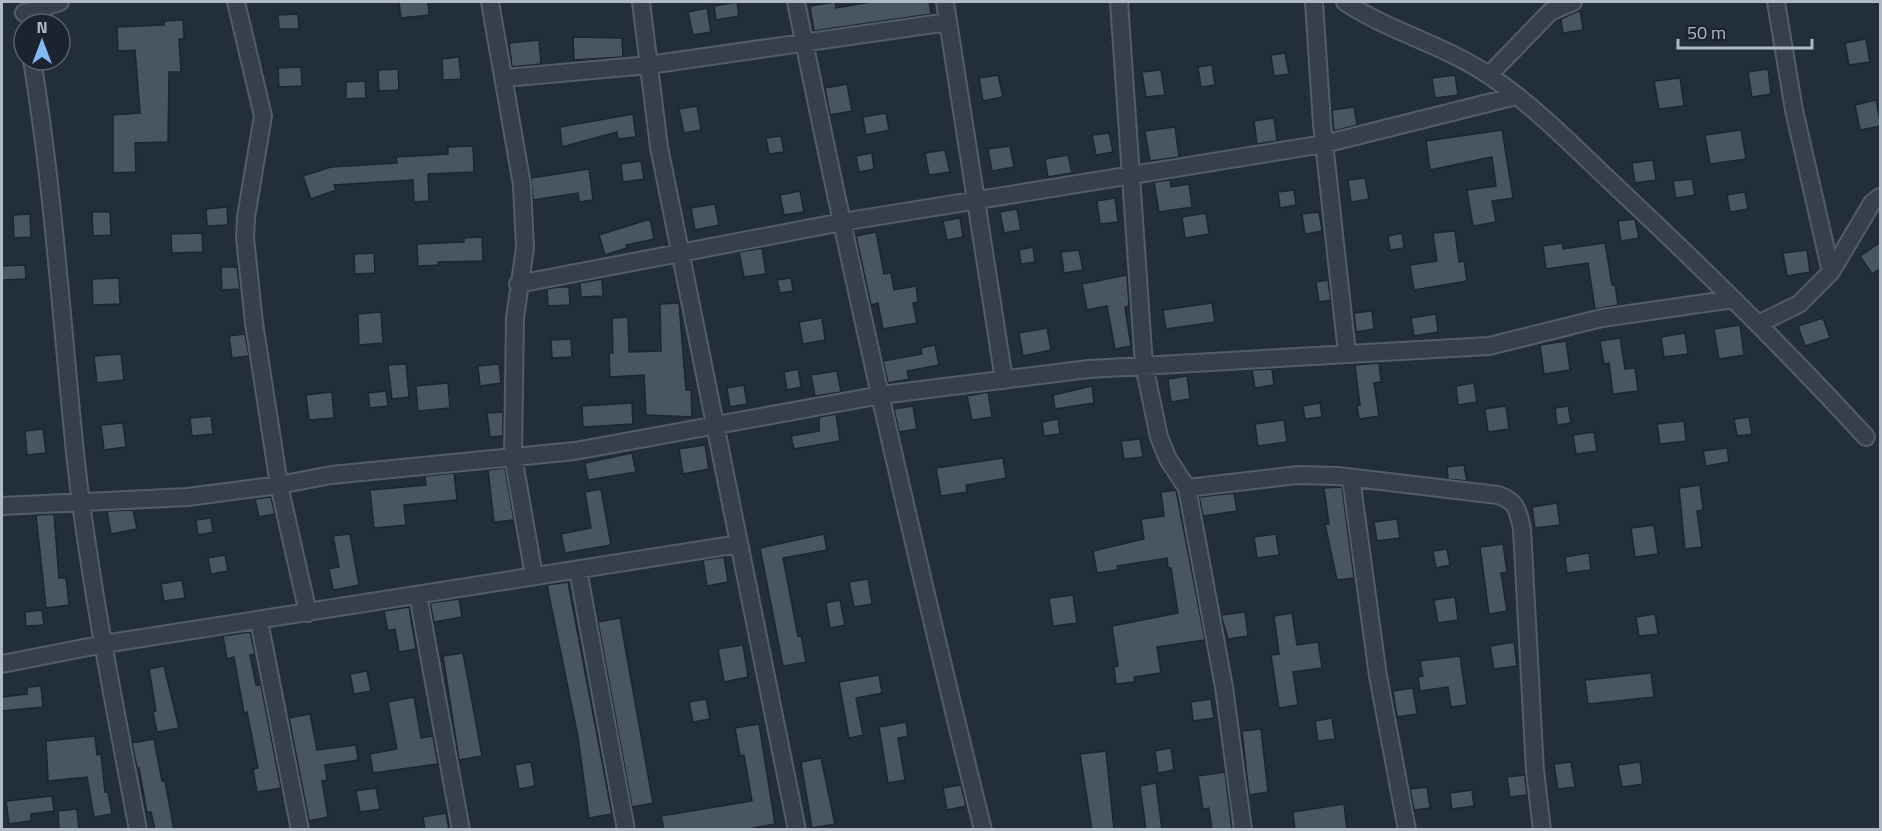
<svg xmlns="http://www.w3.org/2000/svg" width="1882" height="831" viewBox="0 0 1882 831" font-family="'Titillium Web',sans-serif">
	<rect width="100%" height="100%" fill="#222e39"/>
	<path fill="#485563" stroke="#1d2631" stroke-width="1.5" d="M399 2H428L429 15 401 18Z
		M737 2 739 16 716 20 714 6Z
		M835 2 836 8 871 2H929L931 14 814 31 810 6Z
		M707 8 711 32 693 35 688 12Z
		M1580 10 1583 30 1563 33 1561 19Z
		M298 14 299 29H279L278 15Z
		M183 20 184 39H179L181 72H169L168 142 135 143 136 172 113 173V115L140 113 135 50 118 51 117 27 164 25V21Z
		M573 37 622 38 623 57 574 60Z
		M1866 39 1870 62 1849 65 1845 43Z
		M539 40 541 64 512 67 509 43Z
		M1285 53 1289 74 1274 76 1271 55Z
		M459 57 461 79 443 80 442 59Z
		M1212 65 1215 85 1201 87 1198 67Z
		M301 67 302 86 279 87 278 68Z
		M398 69 399 90 379 91 378 70Z
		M1768 69 1771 94 1752 97 1748 72Z
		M1161 70 1165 95 1146 97 1142 72Z
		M998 75 1003 97 983 101 979 78Z
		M1455 75 1458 95 1435 98 1432 78Z
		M1680 78 1684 106 1659 109 1654 81Z
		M365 81 366 98 346 99V82Z
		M847 84 852 111 830 115 825 88Z
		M1876 100 1881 126 1860 130 1855 105Z
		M697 106 701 130 684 133 679 109Z
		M1354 107 1357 125 1334 131 1332 110Z
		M886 113 889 130 866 135 863 117Z
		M633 114 636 137 618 139 617 132 562 147 560 127Z
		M1274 118 1277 141 1257 144 1254 121Z
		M1175 127 1179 157 1150 161 1145 131Z
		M1502 130 1513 198 1492 201 1496 222 1473 226 1467 190 1496 186 1492 157 1430 170 1426 141Z
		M1741 130 1746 159 1710 164 1705 135Z
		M1109 133 1113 152 1096 155 1092 135Z
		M781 136 784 152 769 154 766 138Z
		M473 146 474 172 428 174 429 201 414 202 413 180 334 185 336 190 311 199 303 176 331 167 397 163 396 157 448 154V147Z
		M1010 146 1014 167 992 171 988 149Z
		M945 150 950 172 929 175 925 153Z
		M872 153 874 169 859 172 856 156Z
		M1068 155 1072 173 1048 177 1045 159Z
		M1653 160 1656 180 1635 183 1632 163Z
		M641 161 644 179 623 182 621 164Z
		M589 169 593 200 579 202 578 193 533 200 531 178Z
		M1365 178 1369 199 1351 202 1348 180Z
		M1692 179 1695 195 1676 198 1673 181Z
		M1170 180 1171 187 1189 184 1192 207 1159 212 1154 182Z
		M1294 190 1296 205 1280 208 1278 192Z
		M800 191 804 212 784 215 780 195Z
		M1745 192 1748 209 1730 212 1727 195Z
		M1115 198 1118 222 1100 224 1097 201Z
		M715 204 719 225 695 230 691 208Z
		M227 207 228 225 207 226 206 209Z
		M1017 209 1021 230 1004 233 1000 212Z
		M92 212H110L111 235 93 236Z
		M1319 212 1322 231 1305 234 1302 214Z
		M1206 213 1209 234 1185 238 1182 217Z
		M30 214 31 237 14 238 13 215Z
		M960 218 963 237 947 240 943 221Z
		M650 219 654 239 626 245 627 248 605 255 599 235Z
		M1635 219 1639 238 1621 241 1618 221Z
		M1455 231 1459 262 1464 261 1467 281 1414 290 1410 265 1437 261 1433 233Z
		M876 232 884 274 891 273 894 290 916 286 918 302 913 303 917 323 883 329 878 303 871 305 856 236Z
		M202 233 203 252 172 253 171 234Z
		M1402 233 1404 248 1390 250 1388 236Z
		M482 237 483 261 438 262V265L418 266 417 244 464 242V238Z
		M1881 242V268L1872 274 1860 256Z
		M1563 243V249L1605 243 1612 285H1615L1618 305 1595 309 1588 263 1546 269 1543 246Z
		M1033 247 1035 262 1021 264 1019 250Z
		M762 248 766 274 744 277 739 252Z
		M1079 250 1083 270 1064 273 1061 252Z
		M1807 250 1810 272 1787 276 1783 253Z
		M374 253 375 273 355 274 354 254Z
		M25 265 26 279 2 280V266Z
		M221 267H237L240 289 222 290Z
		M1127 275 1129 306 1125 307 1131 346 1115 349 1107 306 1087 310 1082 284Z
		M119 278 120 304 93 305 92 279Z
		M791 278 793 291 780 293 777 280Z
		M602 279 603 296 581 297 580 283Z
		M1328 280 1331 300 1319 302 1316 282Z
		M558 287H569L570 305 548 306 547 289Z
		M679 303 686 390H691L692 417 646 415 644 375 610 377 609 353H613L612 318 628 317 629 352 661 351 660 304Z
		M1212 303 1215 322 1166 329 1163 310Z
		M1372 311 1374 329 1356 332 1354 313Z
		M381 312 383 343 359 345 358 314Z
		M1436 314 1438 332 1414 336 1411 318Z
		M822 318 825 340 803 344 799 322Z
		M1823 318 1830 338 1805 346 1798 326Z
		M1740 325 1744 355 1719 359 1714 329Z
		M1047 328 1051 350 1023 356 1019 333Z
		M1685 333 1688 354 1664 357 1661 337Z
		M245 334 249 356 232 358 229 336Z
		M1620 338 1625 369 1635 368 1638 391 1613 394 1609 363 1604 364 1600 341Z
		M571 339 572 357 552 358 551 340Z
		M1566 341 1570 370 1544 374 1540 345Z
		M935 345 939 365 907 371 909 379 888 383 883 361 922 354 921 348Z
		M121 354 124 380 97 383 94 356Z
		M1379 363 1381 382 1374 383 1379 416 1359 419 1357 405H1360L1355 365Z
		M406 364 409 397 392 399 388 365Z
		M499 364 501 383 480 386 478 366Z
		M798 369 801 387 787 390 784 372Z
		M1272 369 1274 385 1255 388 1252 370Z
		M837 371 841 392 815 396 811 375Z
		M1187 376 1190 399 1171 402 1168 379Z
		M448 383 450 408 418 411 416 386Z
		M1474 383 1477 402 1458 405 1456 386Z
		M744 385 747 404 730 407 727 388Z
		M1092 386 1094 403 1055 409 1053 395Z
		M386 391 388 406 370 408 368 393Z
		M332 392 334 418 309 420 306 395Z
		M988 392 992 417 972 420 967 396Z
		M632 403 633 424 583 427 582 406Z
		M1320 403 1322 417 1305 419 1303 406Z
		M913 406 917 429 899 432 894 409Z
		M1506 406 1509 429 1488 432 1485 409Z
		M1568 406 1571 423 1557 425 1555 408Z
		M503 412V436L490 437 487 413Z
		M836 414 840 441 794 449 791 436 819 431V417Z
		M211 416 213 434 192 436 190 418Z
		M1749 417 1752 434 1737 436 1734 419Z
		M1058 419 1060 434 1044 436 1042 422Z
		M1284 420 1287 442 1258 446 1255 424Z
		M1684 421 1686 441 1660 444 1657 424Z
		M123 423 126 447 104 450 101 425Z
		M43 429 46 453 27 455 25 431Z
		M1594 432 1597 451 1576 454 1573 435Z
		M1140 439 1143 457 1124 459 1121 441Z
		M705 445 709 469 683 474 679 449Z
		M1727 448 1729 462 1706 466 1703 451Z
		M632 453 636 472 588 480 585 463Z
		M1003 458 1006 478 966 485 967 492 941 496 936 468Z
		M1464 465 1467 481 1448 479 1447 467Z
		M505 468 514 520 494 522 488 470Z
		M454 473 457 500 404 505 406 525 374 528 370 490 426 485 425 476Z
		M1700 485 1703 510 1697 511 1702 547 1685 549 1679 488Z
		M1342 487 1354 578 1337 580 1325 524H1329L1324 488Z
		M601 489 611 545 565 553 561 534 591 528 585 492Z
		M1176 490 1205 640 1157 647 1161 673 1134 677 1135 682 1116 684 1114 667 1118 666 1112 626 1178 613 1171 568H1168L1167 558 1117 566 1118 570 1097 573 1093 551 1144 539 1141 519 1164 516 1161 492Z
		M1234 493 1237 511 1203 516 1199 497Z
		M271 497 275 514 259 517 255 499Z
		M1557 503 1560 525 1535 528 1532 507Z
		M133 510 137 529 111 534 107 511Z
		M54 514 59 578H66L69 605 46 608 36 515Z
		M211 518 213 532 198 535 196 520Z
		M1397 519 1400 538 1377 541 1374 522Z
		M1654 525 1658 554 1635 557 1631 528Z
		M350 534 359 585 333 590 329 569 339 567 333 536Z
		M824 534 827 550 783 558 798 636 801 635 806 662 783 666 760 548Z
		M1276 534 1279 555 1257 558 1254 537Z
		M1503 544 1507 572 1501 573 1507 611 1489 614 1480 547Z
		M1447 549 1450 565 1436 568 1433 551Z
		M1589 553 1591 570 1567 573 1565 557Z
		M225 555 228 571 211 574 208 558Z
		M724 557 728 582 707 586 703 560Z
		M868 579 872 604 854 607 849 582Z
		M182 580 185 598 164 601 161 584Z
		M568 582 612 814 589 818 578 737 547 585Z
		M1073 595 1077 623 1053 626 1049 598Z
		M1455 597 1458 620 1438 623 1434 600Z
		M459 599 462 617 434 622 430 603Z
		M840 600 845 625 830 628 826 603Z
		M409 607 416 649 399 652 395 629 388 631 384 611Z
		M42 610 44 625 26 626 25 612Z
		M1245 612 1248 636 1228 639 1221 615Z
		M1292 613 1297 645 1318 642 1322 668 1293 672 1298 705 1279 708 1271 655 1279 654 1274 616Z
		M1655 614 1658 634 1639 636 1636 617Z
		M620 618 653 803 632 807 598 622Z
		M250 632 255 654 250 655 256 685H261L281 788 257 792 253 769 258 768 247 712 244 713 234 657 227 659 223 636Z
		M1514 642 1517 666 1494 669 1490 646Z
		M743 645 748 677 724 682 718 649Z
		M463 653 482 756 459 760 443 656Z
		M1460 656 1467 705 1451 707 1448 687 1420 691 1418 677 1423 676 1420 661Z
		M164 666 179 728 157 732 153 712 156 711 149 669Z
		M367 671 371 691 354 694 350 674Z
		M1651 673 1654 697 1588 704 1585 680Z
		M879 675 882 693 856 698 863 735 849 738 839 682Z
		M41 686 43 707 2 711V697L27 694V687Z
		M1413 688 1417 714 1397 717 1393 691Z
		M414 697 421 738 433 736 438 764 373 773 370 754 397 749 388 702Z
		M706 699 710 719 693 722 689 702Z
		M1211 699 1214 718 1193 721 1191 702Z
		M310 714 317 750 356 745 358 760 325 765 327 780 322 781 328 817 309 821 289 718Z
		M1332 718 1335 739 1318 741 1315 721Z
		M906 722 908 736 898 738 905 780 888 783 879 727Z
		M759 724 775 824 744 830H664L661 816 752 801 744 755 740 756 735 728Z
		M1261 729 1268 792 1249 795 1242 731Z
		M95 736 97 755 101 754 105 792H108L112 814 94 817 87 777 48 781 46 741Z
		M154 739 162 781H165L174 830H155L151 812 147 813 139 768H137L132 743Z
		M1171 748 1174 770 1158 773 1155 751Z
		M1106 751 1114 830H1092L1080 754Z
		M821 758 835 824 812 828 801 762Z
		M531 762 535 786 519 789 515 765Z
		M1571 762 1575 787 1558 789 1554 764Z
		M1640 762 1643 784 1622 787 1618 765Z
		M1225 772 1232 830H1212L1209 808 1203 809 1198 776Z
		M1525 775 1527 795 1510 797 1507 777Z
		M1156 783 1162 830H1146L1140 786Z
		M961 785 966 806 947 810 943 788Z
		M1427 787 1430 808 1414 810 1410 789Z
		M376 788 380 809 360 812 356 791Z
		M1472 790 1474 806 1452 809 1450 793Z
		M52 796 54 811 31 814V821L9 824 6 801Z
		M1344 804 1347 830H1295L1293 812Z
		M77 809 79 830H59L58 811Z
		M446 813 449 830H425L423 817Z"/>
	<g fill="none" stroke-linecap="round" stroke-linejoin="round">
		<g stroke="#535d68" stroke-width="20">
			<path id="minor" d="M236 2 263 116 246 217 245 238 254 323 279 485 308 613
				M490 2 522 185 525 248 515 318 513 456 534 576
				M641 2 659 147 797 830
				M796 2C852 279 915 555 983 830
				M945 2 1004 380
				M1119 2 1144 365 1159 437 1168 459 1187 488 1224 687 1243 830
				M1314 2 1322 124 1347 353
				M1345 2C1390 32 1445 45 1490 76 1540 110 1582 155 1626 196 1709 274 1790 354 1866 437
				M1776 2 1794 110 1831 272
				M24 13 60 2
				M32 60C54 193 62 328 76 462 90 585 115 708 138 830
				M1489 75 1550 12 1573 2
				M506 78 649 65 948 22
				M518 284 842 222 1324 144 1516 96
				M1758 324 1799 304 1831 272 1872 203 1880 197
				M1351 478 1378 676 1407 830
				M1187 488 1298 475 1338 476 1498 495C1517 501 1518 511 1522 529L1535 771 1542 830
				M2 506 188 497 279 485 331 475 575 451 881 395 1089 369 1489 346 1602 318 1733 299
				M578 570 626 830
				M418 595 461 830
				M259 621 300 830
				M2 664 104 644 739 544"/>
		</g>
		<use href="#minor" stroke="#363f4a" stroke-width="16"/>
	</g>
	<rect width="1882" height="831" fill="none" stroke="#b0bac6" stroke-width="6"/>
	<g transform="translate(42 42)"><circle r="28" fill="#1b242e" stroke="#57606b" stroke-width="1.5"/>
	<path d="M0-4.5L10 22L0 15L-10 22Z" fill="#85b9f6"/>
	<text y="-9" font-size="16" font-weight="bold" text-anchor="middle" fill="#b0bac6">N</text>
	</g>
	<path d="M1678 39v9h134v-9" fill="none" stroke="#b0bac6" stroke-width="3"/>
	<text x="1687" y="39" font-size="18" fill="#b0bac6" stroke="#1b242e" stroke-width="4.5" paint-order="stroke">50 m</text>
</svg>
